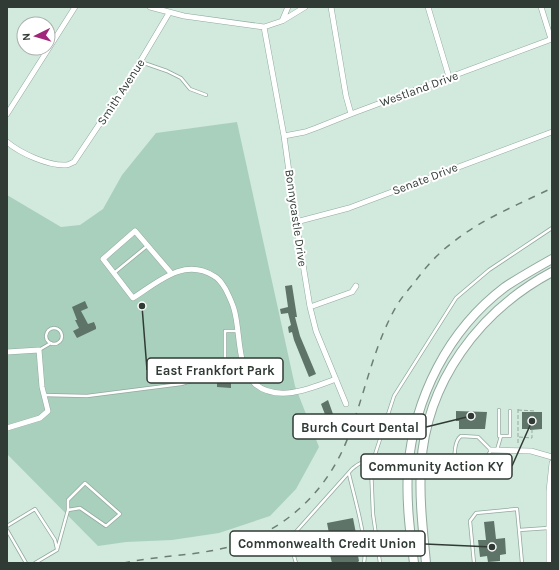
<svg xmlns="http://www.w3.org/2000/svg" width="559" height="570" viewBox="0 0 559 570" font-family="Karla,sans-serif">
	<rect width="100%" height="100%" fill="#d1eadd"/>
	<path fill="#a9d0bd" d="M237 122 295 386 319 447 296 489 270 516 219 533 172 540 126 542 98 546 7 454V195L61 227 80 225 103 209 122 175 156 133Z"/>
	<path fill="#5e7469" d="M292 285 297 317H295L300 336 316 374 309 377 294 340 292 332 289 333 288 327 291 325 288 313 281 314 280 309 288 307 285 286Z
		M85 301 88 308 81 311 88 324 94 322 96 327V329L77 338 73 331 79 328 75 320H77L72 307Z
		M217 379H231V388L217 387Z
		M328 400 333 414 326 417 321 404Z
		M456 411 487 412 485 429H459V421H456Z
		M522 412H542V429L530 430V429H522Z
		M353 518 359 549 357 550 359 561 358 562V563H332L330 555 333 554 327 523Z
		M494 521 496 539 505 538 506 554 500 555V561L488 562 487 556 480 557 478 540H486L484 522Z"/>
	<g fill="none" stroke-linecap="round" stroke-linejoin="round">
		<g stroke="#92a99e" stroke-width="4">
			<path id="service" d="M141 62 167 71 181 78 190 89 206 95
				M114 273 147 246
				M46 336a8 8 0 1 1 16 0a8 8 0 1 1-16 0Z
				M39 350 51 343
				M225 372V331H237
				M44 395 87 396 181 384 243 366
				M499 410V436H501
				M461 436 478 437 491 450 485 461 481 465 458 467 454 462C455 454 454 441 461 436Z
				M497 450 501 436H510V411
				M349 474C354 496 368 542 364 563
				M7 526 35 509 55 540 57 549
				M7 530 26 563
				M519 530 522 563
				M35 563 57 550 68 510V500L85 483 120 514 106 526 80 508 68 510
				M296 563 291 546 293 535 352 469C359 463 363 461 372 462
				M380 563 373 514 371 467 394 396 456 298 489 270 552 228
				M474 563 470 521 476 513 517 509 519 530 548 528"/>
		</g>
		<g stroke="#92a99e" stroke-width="6">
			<path id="minor" d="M150 7 184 16 264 27 282 21 305 7
				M331 7 346 96 351 114
				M428 7 449 77
				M541 7 551 39
				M282 21 288 7
				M264 27 284 136 296 222 310 307 316 331 346 404
				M7 114 75 7
				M284 136 305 132 316 128 351 114 552 39
				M7 142C20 153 48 166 66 165 69 165 71 163 74 162L131 77 169 13
				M296 222 349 208 552 132
				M171 273 135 231 103 259 133 298C158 282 184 257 214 276 220 279 223 285 226 290 229 296 232 302 234 309 241 332 236 367 255 384 278 403 312 388 336 379
				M310 307 352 292 356 286
				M7 352 39 350 42 387 48 411 40 418 7 428
				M491 450 531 451 552 457
				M549 563V491L552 463"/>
		</g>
		<g stroke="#92a99e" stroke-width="10">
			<path id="primary" d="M414 563C410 532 406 501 408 469 414 398 448 330 505 287 520 277 536 268 552 259
				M426 563C423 531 419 499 421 466 426 382 479 311 552 272"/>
		</g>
		<path stroke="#96a99f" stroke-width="1" stroke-dasharray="4 2" stroke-linecap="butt" d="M518 409V445
			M518 410 535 411V412
			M519 437 532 438V430"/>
		<use href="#service" stroke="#fff" stroke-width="2.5"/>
		<use href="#minor" stroke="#fff" stroke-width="5"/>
		<use href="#primary" stroke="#fff" stroke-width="8"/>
		<path stroke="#6e7e75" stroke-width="1.5" stroke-dasharray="7 7" stroke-linecap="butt" d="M123 563C171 553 221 557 264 533 305 512 335 475 350 432 366 389 374 345 397 305 402 297 408 290 414 283 425 268 437 254 452 243 481 219 518 205 552 188"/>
	</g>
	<g text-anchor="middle" stroke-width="4" stroke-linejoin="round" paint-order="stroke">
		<g font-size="12" fill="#313b36" stroke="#fff">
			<text transform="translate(419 89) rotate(-20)" y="4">Westland Drive</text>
			<text transform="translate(121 92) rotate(-57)" y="4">Smith Avenue</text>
			<text transform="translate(425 179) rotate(-21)" y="4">Senate Drive</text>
			<text transform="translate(296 218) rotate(82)" y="4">Bonnycastle Drive</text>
		</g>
	</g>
	<path fill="none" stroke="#313b36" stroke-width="1.5" d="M142 306L147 370M471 416L426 427M532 421L512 466M492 547L425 544"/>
	<g fill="#313b36" stroke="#fff" stroke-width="1.5">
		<circle cx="142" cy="306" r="4"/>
		<circle cx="471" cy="416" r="4"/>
		<circle cx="532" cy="421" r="4"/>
		<circle cx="492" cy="547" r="4"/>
	</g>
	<g fill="#fff" stroke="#313b36" stroke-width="1.5">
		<rect x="147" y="358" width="136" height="25" rx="4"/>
		<rect x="293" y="414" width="133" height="25" rx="4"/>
		<rect x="361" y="454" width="151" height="25" rx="4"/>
		<rect x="230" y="531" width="195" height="25" rx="4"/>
	</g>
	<g font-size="13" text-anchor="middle" font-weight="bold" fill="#313b36">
		<text x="215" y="375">East Frankfort Park</text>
		<text x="360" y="432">Burch Court Dental</text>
		<text x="436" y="471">Community Action KY</text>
		<text x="327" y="548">Commonwealth Credit Union</text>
	</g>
	<rect width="559" height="570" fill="none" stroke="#313b36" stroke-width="16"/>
	<g transform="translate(36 36) rotate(265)"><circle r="19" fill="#ffffff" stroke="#adb1af"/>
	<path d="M0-3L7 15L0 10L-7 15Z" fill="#a12579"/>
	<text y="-6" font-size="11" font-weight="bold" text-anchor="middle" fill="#313b36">N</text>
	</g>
</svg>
